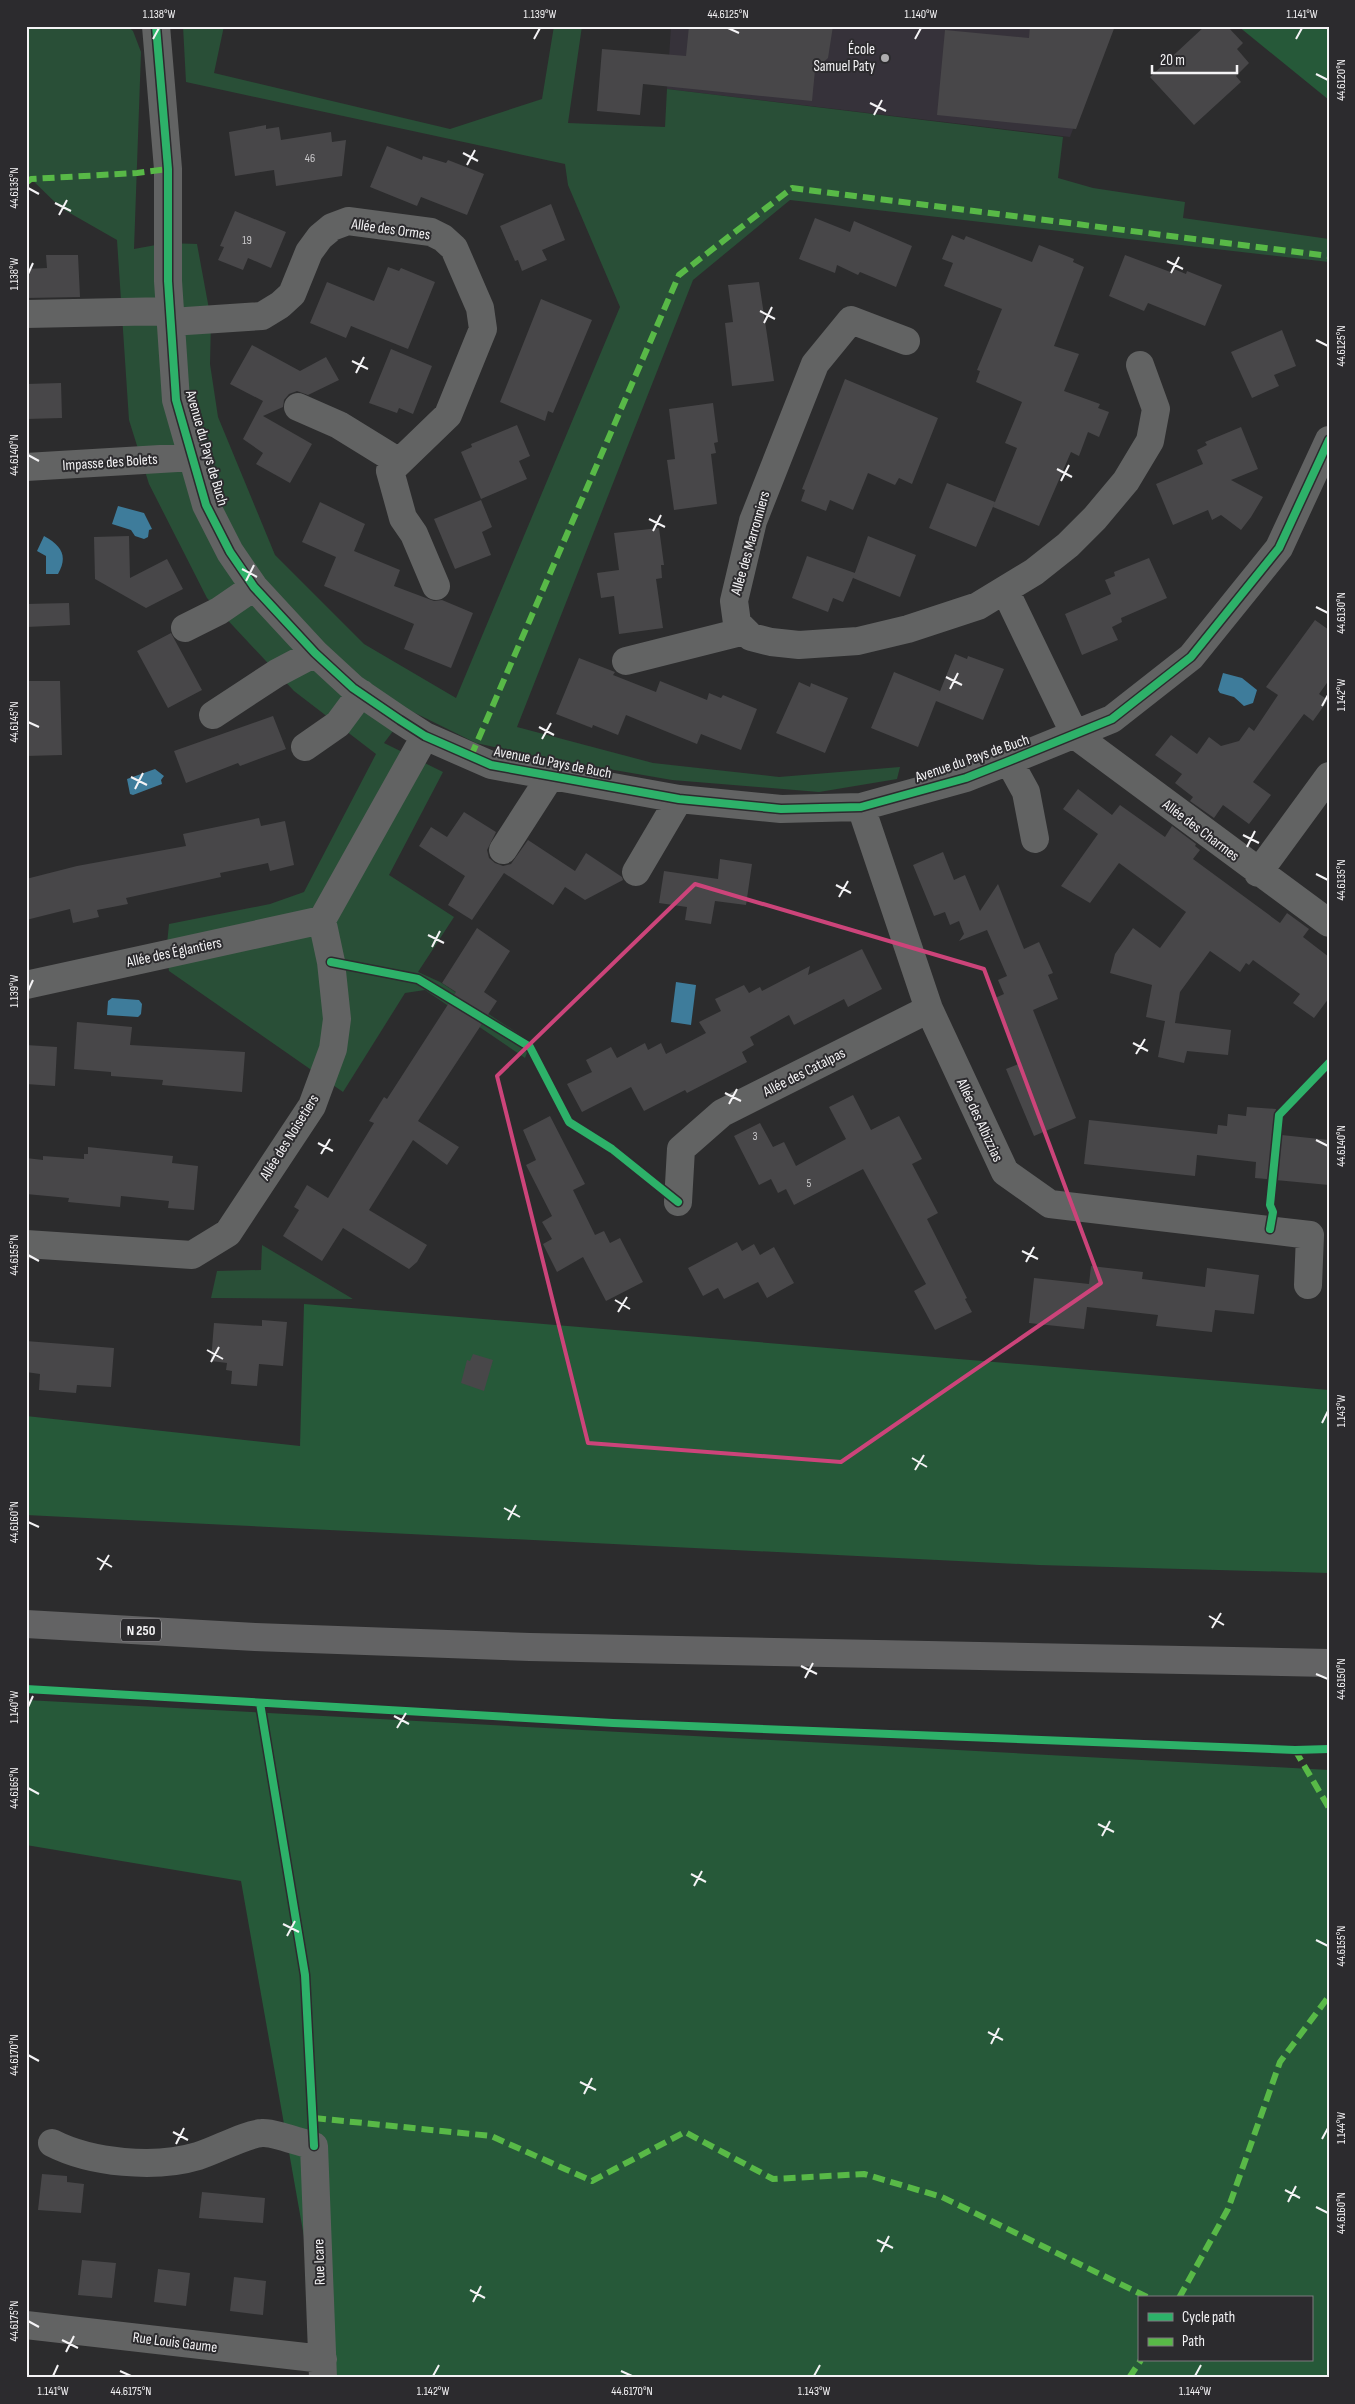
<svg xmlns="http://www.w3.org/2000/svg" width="1355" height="2404" viewBox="0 0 1355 2404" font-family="'Sofia Sans Condensed',sans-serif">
	<rect width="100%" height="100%" fill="#2c2c2d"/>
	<path fill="#36323a" d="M671 26H1112L1070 137 667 89Z"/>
	<path fill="#294f37" d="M26 26H127L133 31 141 52 134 249 167 243 197 244 211 320 210 364 218 417 275 555 364 644 456 698 620 307 568 185 565 164 186 82 183 26H224L214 73 450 129 542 99 554 26H582L568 123 665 127 667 89 1063 137 1058 178 1093 188 1185 202 1183 218 1329 239V262L790 200 693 280 517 727 653 763 779 777 900 767 897 779 819 792 672 780 539 757 476 743 409 710 384 743 443 772 389 875 454 917 418 972 440 982 531 1042 525 1058 425 990 405 993 343 1092 169 971 166 954 169 924 270 904 304 892 376 754 294 691 207 598 149 484 129 420 117 240 61 208 26 174Z
		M262 1245 353 1299 211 1298 217 1271 261 1270Z"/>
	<path fill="#265939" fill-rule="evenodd" d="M1238 26H1329V100Z
		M304 1304 1329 1390V1573L1039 1565 26 1515V1416L300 1446Z
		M26 1700 1329 1770V2378H329L241 1881 26 1845ZM1139 2298H1311V2360H1139Z"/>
	<path fill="#3e7c9b" d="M118 506 144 513 152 529 149 530 148 537 144 539 135 536 131 530 112 524Z
		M44 536C62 546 68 556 58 574H46V556L37 551Z
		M1223 673 1242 678 1257 690 1253 703 1244 706 1234 697 1220 693 1218 690Z
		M155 769 164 776 161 780 162 784 133 795 130 794 127 779Z
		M676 982 696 985 691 1025 671 1022Z
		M112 998 139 1000 142 1004 141 1014 138 1017 107 1015 108 1001Z"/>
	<path fill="#484749" d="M689 26H833L828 58 815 70 812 101 643 84 640 115 597 111 602 49 686 56Z
		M1030 26H1115L1076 129 937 115 945 30 1029 38Z
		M1205 26H1227L1243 43 1237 49 1249 63 1236 76 1241 82 1194 125 1150 77Z
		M266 125V129L279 127 281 140 331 132 332 142 346 140 342 176 276 186 274 170 235 176 229 132Z
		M387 146 422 160 423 156 446 163 448 160 484 174 467 215 421 197 417 206 370 187Z
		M551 204 565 240 542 250 547 260 522 271 518 260 515 261 500 226Z
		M235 211 286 232 271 268 248 258 243 270 218 260 224 247 220 246Z
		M815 218 850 232 854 221 912 246 896 287 860 272 858 275 837 265 835 273 799 259Z
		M952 235 964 240 966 236 1032 262 1039 245 1074 259 1073 262 1084 267 1054 346 1079 354 1064 391 1100 404 1098 408 1109 412 1099 437 1088 432 1079 456 1071 452 1039 526 993 507 1017 448 1005 443 1022 402 976 382 980 371 977 370 1002 309 944 286 953 263 942 259Z
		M46 255H78L80 297 26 298V269L47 268Z
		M1125 255 1173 273 1174 269 1186 274 1187 271 1222 285 1205 326 1148 303 1144 311 1109 296Z
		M388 267 399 271 401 268 435 282 408 349 351 326 346 338 310 323 327 282 374 301Z
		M759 282 774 381 732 386 725 323 733 322 728 285Z
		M541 299 592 320 553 413 548 411 545 421 500 402Z
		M1282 330 1296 366 1274 375 1279 386 1252 398 1231 352Z
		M252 345 300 371 326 357 339 380 308 395 297 391 289 394 284 400 283 407 263 416 312 444 290 483 256 464 263 453 243 439 263 401 230 384Z
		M391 349 432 366 413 414 399 408 397 413 369 403Z
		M845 379 938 418 912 484 899 478 895 485 868 473 853 510 830 500 826 511 801 501 805 490 802 489Z
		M61 383 62 418 26 419V384Z
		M713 403 718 442 714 443 716 453 711 454 717 504 674 510 667 460 675 459 669 409Z
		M517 425 530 456 519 461 527 479 481 499 461 452 472 447 471 444Z
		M1241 427 1258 469 1231 480 1263 497 1251 517 1241 530 1221 515 1212 520 1208 510 1173 525 1156 484 1203 464 1197 450 1207 445 1205 442Z
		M947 483 995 502 976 547 929 528Z
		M481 500 492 527 482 532 491 555 455 569 434 519Z
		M320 502 365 524 354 551 400 570 394 586 434 601 442 600 473 613 451 668 404 649 414 624 324 586 336 557 302 542Z
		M659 528 664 565H661L662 578 656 579 663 628 619 634 614 596 601 598 597 573 619 570 614 533Z
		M129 536 130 578 167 559 183 589 146 608 95 579 94 537Z
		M868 536 916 555 900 597 853 578Z
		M807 556 855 573 843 602 833 598 828 612 792 598Z
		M1149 558 1167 598 1121 618 1122 622 1112 627 1118 640 1082 655 1065 614 1111 594 1105 580 1115 576 1114 572Z
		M69 603 70 625 26 627V604Z
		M1315 620 1329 630V680L1319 694 1328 700 1313 721 1304 714 1253 782 1271 795 1249 824 1223 805 1214 818 1190 801 1193 797 1175 783 1182 774 1155 755 1171 735 1197 754 1209 737 1221 746 1239 741 1249 727 1254 731 1278 695 1266 687Z
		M171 633 202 690 168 708 137 651Z
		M955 654 967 659 968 656 1004 669 983 720 936 701Z
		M579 658 615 672 613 675 656 692 660 681 707 700 709 693 721 698 723 695 757 709 741 750 701 734 697 744 626 715 618 735 593 725 592 728 556 714Z
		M894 672 940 691 918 747 871 728Z
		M26 681H60L62 755 26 756Z
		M799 682 810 687 811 683 848 698 825 753 776 733Z
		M273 716 286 749 240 766 238 763 186 783 174 751Z
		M1078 789 1112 815 1120 805 1165 837 1172 826 1196 844 1195 846 1200 850 1193 859 1280 923 1287 913 1309 929 1303 937 1329 957V998L1314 1018 1293 1003 1300 994 1253 960 1249 965 1246 963 1240 972 1210 951 1180 992 1175 1023 1231 1030 1228 1055 1187 1051 1184 1063 1158 1057 1165 1021 1169 1022 1146 1017 1152 985 1110 973 1115 954 1133 928 1160 948 1186 912 1119 863 1090 903 1061 886 1098 834 1063 809Z
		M464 812 496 832 487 850 489 858 495 863 503 866 511 864 528 840 575 871 586 853 622 877 623 880 585 900 565 887 553 905 504 873 472 920 448 905 465 876 419 846 431 827 447 837Z
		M259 818 261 826 285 821 294 865 270 871 268 863 220 873 221 877 126 898 128 904 97 910 99 917 73 923 70 909 26 920V879L77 866 186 846 183 834Z
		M943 852 954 880 965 875 980 911 998 884 1024 949 1039 942 1053 973 1048 975 1058 999 1033 1010 1076 1118 1034 1136 1006 1069 1021 1063 993 999 1004 994 998 980 1007 976 987 930 959 941 964 934 959 921 950 925 945 912 934 916 913 865Z
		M720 859 752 864 746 905 715 901 711 924 685 920 687 907 659 903 664 871 718 879Z
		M477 928 510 951 484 992 497 1001 418 1121 459 1147 447 1165 413 1140 369 1210 427 1245 417 1262 409 1269 343 1228 322 1261 283 1236 299 1210 294 1207 307 1185 328 1198 374 1123 369 1121 384 1097 387 1099 456 992 442 983Z
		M862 949 882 989 848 1007 844 999 794 1025 789 1015 750 1037 754 1045 742 1052 747 1062 687 1093 685 1090 644 1111 631 1087 582 1112 567 1084 592 1072 586 1060 611 1047 617 1058 645 1043 648 1050 661 1043 666 1054 706 1033 699 1022 721 1011 715 999 744 985 749 993 760 987 762 991 810 966 808 975Z
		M77 1022 132 1027 130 1045 245 1052 242 1092 162 1085 163 1080 111 1076V1072L74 1069Z
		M26 1045 57 1047 55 1086 26 1084Z
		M853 1095 871 1130 899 1116 922 1159 912 1164 938 1213 927 1219 967 1298 965 1299 972 1312 935 1330 914 1291 926 1284 863 1169 794 1205 786 1189 778 1193 771 1179 759 1185 734 1136 760 1123 773 1147 784 1142 796 1166 846 1139 829 1107Z
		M1247 1107 1276 1109 1272 1134 1329 1140V1185L1255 1178 1256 1162 1197 1155 1195 1176 1084 1164 1089 1120 1217 1134 1218 1125 1227 1126 1228 1114 1246 1116Z
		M550 1116 585 1184 573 1190 595 1235 604 1231 610 1243 620 1238 643 1282 606 1301 583 1257 557 1272 543 1244 552 1239 542 1222 552 1216 526 1165 536 1160 523 1130Z
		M88 1147 173 1156 172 1163 198 1166 194 1210 168 1208 169 1201 121 1196 120 1207 68 1202 69 1198 26 1194V1158L43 1160V1156L84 1159V1154H88Z
		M737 1242 742 1251 754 1244 760 1255 774 1247 794 1283 767 1298 758 1282 724 1299 718 1288 703 1296 688 1268Z
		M1091 1266 1143 1272 1142 1279 1205 1287 1207 1268 1259 1275 1254 1314 1215 1310 1212 1332 1156 1326 1158 1315 1087 1307 1084 1329 1029 1323 1034 1278 1089 1284Z
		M262 1320 287 1322 283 1366 259 1364 257 1386 231 1384 232 1371 226 1370 227 1363 211 1361 214 1323 262 1326Z
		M26 1341 114 1348 111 1387 77 1385 76 1393 39 1390 40 1374 26 1372Z
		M473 1354 493 1360 484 1391 461 1383 467 1360 470 1361Z
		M42 2174 67 2176V2182L84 2184 81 2213 38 2210Z
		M202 2192 265 2198 263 2223 199 2218Z
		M82 2260 116 2263 112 2298 78 2295Z
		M158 2269 190 2273 186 2306 154 2302Z
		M234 2277 266 2281 263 2315 230 2311Z"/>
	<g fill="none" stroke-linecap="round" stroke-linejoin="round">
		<path stroke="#626363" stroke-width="28" d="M156 26 168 169V281L176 400 206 505 230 552 254 587 315 653 353 688 400 720 425 736 491 765 679 799 781 809 861 807 966 778 1009 761 1112 719 1191 657 1279 548 1329 440
			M26 314 170 311
			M171 322 262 316 280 305 292 294 309 252 320 237 332 227 348 221 431 232 443 238 454 248 480 308 483 329 448 415 390 471 403 518 414 534 436 586
			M906 341 851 320 815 364 753 521 734 601 737 623 751 637 771 642 799 645 858 641 908 629 978 606 1034 572 1068 545 1095 518 1126 481 1150 441 1156 409 1140 365
			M298 407 339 425 399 462
			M26 467 194 457
			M1005 590 1075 735 1329 923
			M185 628 219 611 254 587
			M626 661 745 631
			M213 715 277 673 315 653
			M305 747 338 724 361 693
			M1009 761 1026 792 1035 839
			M861 807 929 1009 1005 1172 1050 1204 1310 1235 1308 1285
			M503 850 550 777
			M636 872 679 799
			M1258 873 1329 776
			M26 985 322 920
			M678 1202 681 1149 722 1113 929 1009
			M26 1244 192 1255 228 1233 312 1106 333 1049 337 1019 331 962 322 920 425 736
			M52 2143C91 2163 155 2169 198 2156 215 2151 246 2134 262 2133 272 2132 303 2143 314 2146L323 2378
			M26 2325 323 2359"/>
		<path stroke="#636364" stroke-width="28" d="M26 1624 255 1637 530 1647 1329 1663"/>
		<path stroke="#58b947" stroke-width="6" stroke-dasharray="12 6" stroke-linecap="butt" d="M26 183 31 179 137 173 168 169
			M471 756 679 275 792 188 1329 256
			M1295 1750 1329 1808
			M314 2118 491 2136 592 2181 685 2132 773 2179 864 2174 942 2197 1149 2298
			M1179 2298 1228 2209 1280 2062 1329 1996
			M1129 2378 1141 2360"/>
		<g stroke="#2c2b2e" stroke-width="11">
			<path id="cycleway" d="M156 26 168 169V281L176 400 206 505 230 552 254 587 315 653 353 688 400 720 425 736 491 765 679 799 781 809 861 807 966 778 1009 761 1112 719 1191 657 1279 548 1329 440
				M331 962 418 979 530 1047 569 1122 612 1149 678 1202
				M1270 1229 1273 1212 1270 1205 1279 1115 1329 1063
				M26 1689 613 1723 1295 1750 1329 1749
				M260 1703 305 1975 314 2146"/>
		</g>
		<use href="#cycleway" stroke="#2db169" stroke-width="8"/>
	</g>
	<path fill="none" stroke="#cc447a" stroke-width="4" stroke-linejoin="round" d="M695 884 984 969 1101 1283 841 1462 588 1443 497 1076Z"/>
	<path fill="none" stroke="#f4f3f5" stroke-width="2" d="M728 28 739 33M153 39 159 28M534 39 540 28M915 39 921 28M1296 39 1302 28M1316 74 1328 80M870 103 886 111M874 115 882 100M463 153 478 161M467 165 475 150M28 188 39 194M55 203 71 211M59 215 67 200M1167 261 1183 269M1171 273 1179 257M28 274 33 263M760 311 775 319M764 323 772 307M1316 340 1328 346M352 361 368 369M356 373 364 357M28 455 39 461M1057 469 1072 477M1061 481 1069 465M649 519 665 527M653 531 661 515M242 569 257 577M246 581 254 565M1316 607 1328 613M946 677 962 685M950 689 958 673M1322 706 1328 695M28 722 39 727M539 727 554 735M542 739 551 723M131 777 147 785M135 789 143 773M1243 835 1259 843M1247 847 1255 831M1316 874 1328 880M836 885 851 893M839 897 848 881M428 935 444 943M432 947 440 931M28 991 33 980M1133 1043 1148 1051M1136 1054 1145 1039M725 1093 741 1101M729 1104 737 1089M1316 1140 1328 1146M318 1143 333 1151M321 1154 330 1139M1022 1251 1038 1259M28 1255 39 1261M1026 1262 1034 1247M615 1300 630 1309M618 1312 627 1297M207 1350 223 1359M211 1362 219 1347M1322 1423 1328 1411M912 1458 927 1467M915 1470 924 1455M504 1508 520 1517M508 1520 516 1505M28 1522 39 1527M97 1558 112 1567M100 1570 109 1555M1209 1616 1224 1625M1212 1628 1221 1613M801 1666 817 1674M1316 1674 1328 1679M805 1678 813 1663M28 1707 33 1696M394 1716 409 1724M397 1728 406 1713M28 1788 39 1794M1098 1824 1114 1832M1102 1836 1110 1821M691 1874 706 1882M694 1886 702 1871M283 1924 299 1932M287 1936 295 1921M1316 1940 1328 1946M988 2032 1003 2040M991 2044 999 2028M28 2055 39 2061M580 2082 596 2090M584 2094 592 2078M173 2132 188 2140M1322 2139 1328 2128M176 2144 184 2128M1285 2190 1300 2198M1288 2202 1296 2186M1316 2207 1328 2213M877 2240 893 2248M881 2252 889 2236M470 2290 485 2298M473 2302 481 2286M28 2321 39 2327M62 2340 78 2348M66 2352 74 2336M120 2371 131 2376M621 2371 632 2376M53 2376 58 2365M433 2376 439 2365M814 2376 820 2365M1195 2376 1201 2365"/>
	<circle fill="#aeadaf" stroke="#2c2b2e" stroke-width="2" cx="885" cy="58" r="5"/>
	<g text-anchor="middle" stroke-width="4" stroke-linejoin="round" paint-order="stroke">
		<g font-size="12" fill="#c9c8ca">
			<text x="310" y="162">46</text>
			<text x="247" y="244">19</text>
			<text x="755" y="1140">3</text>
			<text x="809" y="1187">5</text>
		</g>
		<rect fill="#2c2b2e" stroke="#b8b7b9" stroke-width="1" x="121" y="1618.5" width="40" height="23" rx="4"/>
		<g font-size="14" font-weight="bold" fill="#f4f3f5">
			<text x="141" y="1635">N 250</text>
		</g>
		<g font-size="15" fill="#f4f3f5" stroke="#2c2b2e" text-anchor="end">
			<text x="875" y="54">École<tspan x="875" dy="17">Samuel Paty</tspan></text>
		</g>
		<g font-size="15" fill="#f4f3f5" stroke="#2c2b2e">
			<text transform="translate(391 229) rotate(8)" y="5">Allée des Ormes</text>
			<text transform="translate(207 448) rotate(74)" y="5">Avenue du Pays de Buch</text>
			<text transform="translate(110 462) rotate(-4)" y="5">Impasse des Bolets</text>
			<text transform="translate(750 543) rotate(-74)" y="5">Allée des Marronniers</text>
			<text transform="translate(972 758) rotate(-19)" y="5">Avenue du Pays de Buch</text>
			<text transform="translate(553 762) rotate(11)" y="5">Avenue du Pays de Buch</text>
			<text transform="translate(1201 830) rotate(37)" y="5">Allée des Charmes</text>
			<text transform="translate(174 952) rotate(-12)" y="5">Allée des Églantiers</text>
			<text transform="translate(804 1072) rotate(-27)" y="5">Allée des Catalpas</text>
			<text transform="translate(980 1120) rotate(65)" y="5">Allée des Albizzias</text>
			<text transform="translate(289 1137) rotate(-58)" y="5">Allée des Noisetiers</text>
			<text transform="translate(319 2262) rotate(-92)" y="5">Rue Icare</text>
			<text transform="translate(175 2342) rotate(7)" y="5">Rue Louis Gaume</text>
		</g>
	</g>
	<rect width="1355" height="2404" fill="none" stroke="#2c2b2e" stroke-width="55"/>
	<rect x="1138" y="2296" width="175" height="65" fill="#2c2b2e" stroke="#7c7b7e"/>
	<rect x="1148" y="2313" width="25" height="8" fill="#2db169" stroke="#7c7b7e"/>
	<text x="1182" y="2322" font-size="15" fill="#f4f3f5">Cycle path</text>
	<rect x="1148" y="2338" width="25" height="8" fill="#58b947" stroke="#7c7b7e"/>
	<text x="1182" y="2346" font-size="15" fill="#f4f3f5">Path</text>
	<path d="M1152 65v8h85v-8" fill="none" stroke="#f4f3f5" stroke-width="2.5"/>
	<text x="1160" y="65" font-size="15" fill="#f4f3f5" stroke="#2c2b2e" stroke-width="4" paint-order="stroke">20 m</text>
	<rect x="28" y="28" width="1300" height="2348" fill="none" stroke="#f4f3f5" stroke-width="2"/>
	<g font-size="12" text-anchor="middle" fill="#f4f3f5">
		<text x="159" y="18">1.138°W</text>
		<text x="540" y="18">1.139°W</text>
		<text x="728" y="18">44.6125°N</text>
		<text x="921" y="18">1.140°W</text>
		<text x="1302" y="18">1.141°W</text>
		<text transform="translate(1341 80) rotate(-90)" y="4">44.6120°N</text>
		<text transform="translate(14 188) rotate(-90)" y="4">44.6135°N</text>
		<text transform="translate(14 274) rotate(-90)" y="4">1.138°W</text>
		<text transform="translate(1341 346) rotate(-90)" y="4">44.6125°N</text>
		<text transform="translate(14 455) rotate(-90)" y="4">44.6140°N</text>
		<text transform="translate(1341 613) rotate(-90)" y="4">44.6130°N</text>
		<text transform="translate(1341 695) rotate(-90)" y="4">1.142°W</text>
		<text transform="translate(14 722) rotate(-90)" y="4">44.6145°N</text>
		<text transform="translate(1341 880) rotate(-90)" y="4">44.6135°N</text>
		<text transform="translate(14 991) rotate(-90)" y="4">1.139°W</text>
		<text transform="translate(1341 1146) rotate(-90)" y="4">44.6140°N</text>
		<text transform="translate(14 1255) rotate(-90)" y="4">44.6155°N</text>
		<text transform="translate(1341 1411) rotate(-90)" y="4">1.143°W</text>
		<text transform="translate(14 1522) rotate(-90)" y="4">44.6160°N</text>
		<text transform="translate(1341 1679) rotate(-90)" y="4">44.6150°N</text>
		<text transform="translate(14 1707) rotate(-90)" y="4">1.140°W</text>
		<text transform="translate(14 1788) rotate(-90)" y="4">44.6165°N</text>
		<text transform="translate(1341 1946) rotate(-90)" y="4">44.6155°N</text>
		<text transform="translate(14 2055) rotate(-90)" y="4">44.6170°N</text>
		<text transform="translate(1341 2128) rotate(-90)" y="4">1.144°W</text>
		<text transform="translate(1341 2213) rotate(-90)" y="4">44.6160°N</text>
		<text transform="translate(14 2321) rotate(-90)" y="4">44.6175°N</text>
		<text x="53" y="2395">1.141°W</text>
		<text x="131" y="2395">44.6175°N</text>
		<text x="433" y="2395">1.142°W</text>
		<text x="632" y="2395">44.6170°N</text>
		<text x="814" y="2395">1.143°W</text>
		<text x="1195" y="2395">1.144°W</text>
	</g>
</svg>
